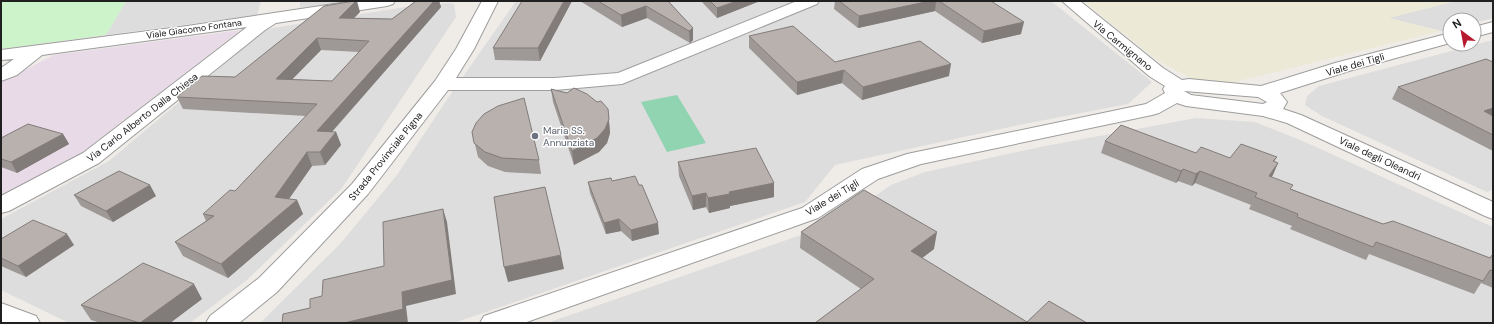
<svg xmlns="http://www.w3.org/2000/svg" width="1494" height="324" viewBox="0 0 1494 324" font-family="'DM Sans',sans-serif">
	<rect width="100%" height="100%" fill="#efece8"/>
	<path fill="#dedddd" d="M126 1H261L257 15 106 35Z
		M300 1H355L300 8Z
		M516 1H1051L1152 82 1128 104 1019 125 835 165 805 202 454 323H260L340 244 397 175 448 98Z
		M1456 1H1493V18L1474 23V20H1450V29L1441 31 1388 18Z
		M450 3 454 4 456 17 342 188 247 280 190 323H69L1 290V219L109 161 266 29 418 5Z
		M1493 40V190L1487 192 1322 116 1305 105 1307 96 1319 86Z
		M1196 118 1255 122 1305 142 1493 227V323H547L818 229 865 203 891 185 925 172 1040 147Z"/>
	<path fill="#e8dbe7" d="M241 30 76 157 1 197V82L54 55Z"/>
	<path fill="#ecead6" d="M1083 1H1456L1389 18 1441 31 1231 83 1192 79 1157 60Z"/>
	<path fill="#cdf3cb" d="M1 1H126L106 35 1 49Z"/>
	<path fill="#90d4b1" d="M677 95 706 143 667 152 641 102Z"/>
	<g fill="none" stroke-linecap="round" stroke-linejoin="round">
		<g stroke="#9d9d9d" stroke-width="2">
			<path id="street" d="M354 1H395L393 4 387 6 276 23 265 30 99 163 9 211 1 213V196L83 153 247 27 42 55 17 75 1 81V68L14 59 1 60V50L187 26Z
				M482 1H498L474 49 456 78H555L618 73 797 1H819L817 4 622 84 555 90H448L368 194 277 292 239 323H206L210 316 259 278 352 184 435 81 456 49Z
				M1062 1H1080L1163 68 1182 80 1189 79 1261 86 1335 63 1450 33V43L1349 71 1280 93 1287 102 1283 109 1301 115 1493 202V219L1485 216 1287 123 1263 116 1186 106 1177 103 1159 113 1152 115 921 164 878 179 818 218 524 323H480L484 316 802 208 862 169 907 154 1146 104 1165 93 1163 89 1165 86 1149 76ZM1184 91 1258 97 1267 102 1263 104 1191 95Z
				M1493 22V32L1474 37V27Z
				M1 303 36 316 40 323H1Z"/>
		</g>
		<use href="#street" fill="#fff" fill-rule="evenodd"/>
	</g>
	<path fill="#9e9896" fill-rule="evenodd" d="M416 1H439L441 7 332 132H336L341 145 325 165 312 166 289 199 297 200 303 214 228 278 183 256 175 242 206 221 203 214 235 191 306 116 183 109 177 97 235 77 360 12 354 18 392 19ZM321 50 359 52 332 81 292 79Z
		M572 1 540 61 495 60 493 48Z
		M580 1H668L693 28V40L690 43 647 18 622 27Z
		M701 1H760L717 18Z
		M835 1H991L1021 34 982 43 935 11 858 28 834 9Z
		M749 36 835 62 949 76 862 100 842 83 797 95 749 48Z
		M1493 62V151L1392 99 1398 87Z
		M551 89 597 102 608 109 610 133 607 143 599 152 574 165 553 102Z
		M472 132 539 160 541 174 505 172 488 166 478 157Z
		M63 134 69 144 17 173 1 167V138Z
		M1105 141 1230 158 1277 157 1274 162 1278 163 1271 177 1291 189 1383 224 1490 258 1493 254V288L1481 283 1474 294 1369 254 1366 260 1290 229 1292 226 1249 209 1251 205 1195 183 1192 186 1178 181 1176 183 1101 153Z
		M678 162 774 197 730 206V208L709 213 706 207 693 210 679 176Z
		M612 181 659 234 632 241 621 231 606 234 590 193 588 182Z
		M74 195 156 196 113 222 81 206Z
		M801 232 934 249 922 258 1027 322 1087 323H815L861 289 800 248Z
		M1 239 74 245 26 277 1 266Z
		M202 299 170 323H101L91 320 81 305Z"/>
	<path fill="#817c7a" d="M356 1H357L360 12 343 29 339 18Z
		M434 1H439L441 7 321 144 317 131Z
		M564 1H572L540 61 538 48Z
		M737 1H760L717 18V8Z
		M930 1H936L935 11 858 28 859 16Z
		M646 6 647 18 622 27 621 15Z
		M1024 22 1021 34 982 43 984 31Z
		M693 28V40L690 43 689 31Z
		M317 38 321 50 281 91 276 79Z
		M951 64 949 76 862 100 863 87Z
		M844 70 842 83 797 95V82Z
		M1493 108V118L1484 111Z
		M608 109 610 133 607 143 599 152 574 165 572 151Z
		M336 132 341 145 325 165 320 152Z
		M63 134 69 144 17 173 11 162Z
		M307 152 312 166 281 210 275 197Z
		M1278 163 1273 175 1264 188 1269 176Z
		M1183 169 1178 181 1176 183 1181 171Z
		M1200 171 1195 183 1192 186 1196 174Z
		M774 183V197L730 206V208L709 213 708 198 729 192Z
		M150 185 156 196 113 222 106 211Z
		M706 193V207L693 210 692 196Z
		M297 200 303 214 228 278 221 264Z
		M443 209 447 222 456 294 406 306 408 323H344L402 292Z
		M619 219 621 231 606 234 604 223Z
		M658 223 659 234 632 241 631 230Z
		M937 232 934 249 909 268 911 251Z
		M67 234 74 245 26 277 18 266Z
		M561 255 564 269 508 282 504 267Z
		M194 284 202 299 170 323H140Z"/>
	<path fill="#b8b1ae" stroke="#817c7a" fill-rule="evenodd" d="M354 1H356L339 18 392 19 416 1H434L317 131 336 132 320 152H307L275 197 297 200 221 264 175 242 214 216 203 214 230 190 235 191 317 104 177 97 202 76 235 77 324 6ZM317 38 369 41 332 81 276 79Z
		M522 1H564L538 48H493Z
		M598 1H668L693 28 689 31 646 6 621 15Z
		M710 1H737L717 8Z
		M839 1H930L859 16Z
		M939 1H991L1024 22 984 31Z
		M793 26 835 62 920 41 951 64 863 87 844 70 797 82 749 36Z
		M1486 59 1493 62V108L1484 111 1493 116V135L1398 87Z
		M574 88 587 94 597 102 601 101 608 109 609 119 605 129 597 138 572 151 551 89 567 93Z
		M524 98 539 160 502 158 485 152 474 143 472 132 476 123 484 114 498 106Z
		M28 124 63 134 11 162 1 159V138Z
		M1121 125 1196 153 1201 147 1230 158 1241 144 1277 157 1273 161 1278 163 1269 176 1293 185 1290 189 1383 224 1393 221 1490 258 1493 254V271L1490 270 1483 281 1376 242 1373 247 1297 217 1298 214 1255 197 1257 193 1200 171 1196 174 1183 169 1181 171 1105 141Z
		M756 148 774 183 729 192 730 194 708 198 706 193 692 196 678 162Z
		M119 171 150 185 106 211 74 195Z
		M635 176 639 185H642L658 223 631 230 619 219 604 223 588 182 611 178 612 181Z
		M545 187 561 255 504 267 494 197Z
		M864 190 937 232 911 251 1027 322 1049 301 1087 323H815L874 279 801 232Z
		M443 209 452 280 402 292 403 309 344 323H282L283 314 310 308V299L322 296 323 280 384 266 383 222Z
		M33 220 67 234 18 266 1 258V239Z
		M143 263 194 284 140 323 81 305Z"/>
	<circle fill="#6b7280" stroke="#fff" stroke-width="1.5" cx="535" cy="136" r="4"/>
	<g text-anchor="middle" stroke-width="3" stroke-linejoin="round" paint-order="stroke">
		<g font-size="9" fill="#202020" stroke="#fff">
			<text transform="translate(194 29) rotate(-8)" y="3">Viale Giacomo Fontana</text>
		</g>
		<g font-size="10" fill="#202020" stroke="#fff">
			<text transform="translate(1123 45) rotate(39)" y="4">Via Carmignano</text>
			<text transform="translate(1355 64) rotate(-16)" y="4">Viale dei Tigli</text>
			<text transform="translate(142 117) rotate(-38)" y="4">Via Carlo Alberto Dalla Chiesa</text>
			<text transform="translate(385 156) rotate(-51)" y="4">Strada Provinciale Pigna</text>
			<text transform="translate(1380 158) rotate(25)" y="4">Viale degli Oleandri</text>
			<text transform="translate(832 197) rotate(-31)" y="4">Viale dei Tigli</text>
		</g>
		<g font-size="10" fill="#5b616d" stroke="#fff" text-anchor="start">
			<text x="543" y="134">Maria SS.<tspan x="543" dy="12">Annunziata</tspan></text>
		</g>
	</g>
	<rect width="1494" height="324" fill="none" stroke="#202020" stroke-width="4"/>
	<g transform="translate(1462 32) rotate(328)"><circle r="19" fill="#ffffff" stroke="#a6a6a6"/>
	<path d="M0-3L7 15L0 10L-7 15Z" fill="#b71a2e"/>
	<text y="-6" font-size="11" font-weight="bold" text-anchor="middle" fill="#202020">N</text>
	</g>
</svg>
